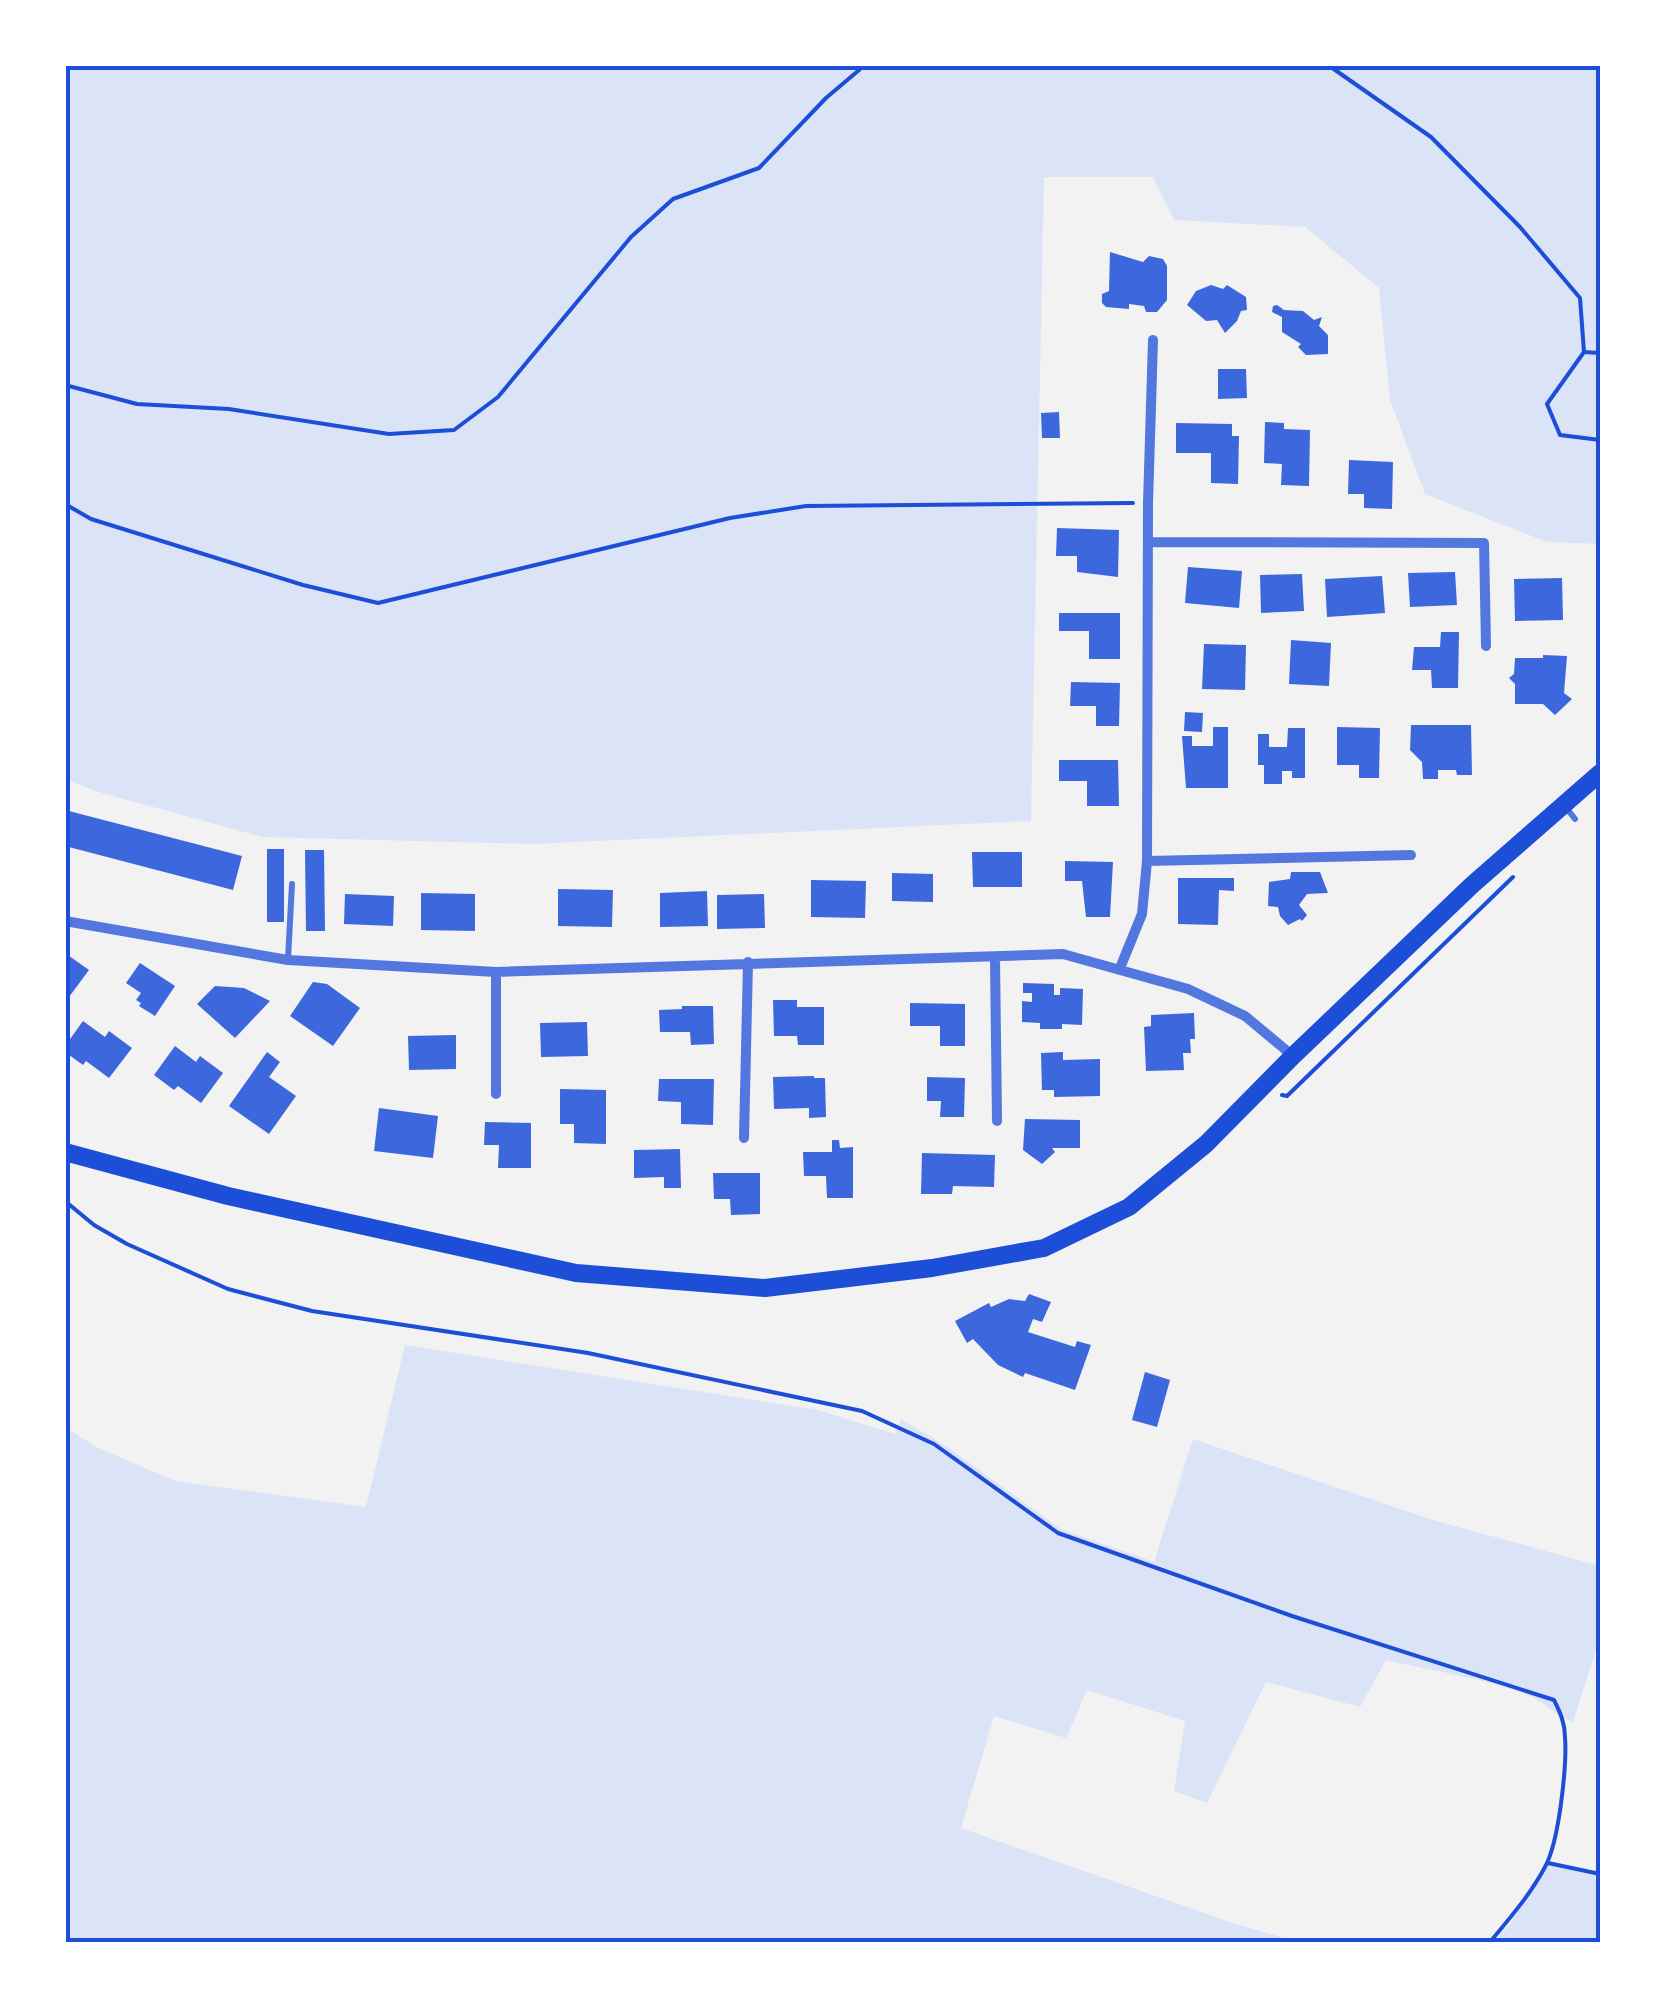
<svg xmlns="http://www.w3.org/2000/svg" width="1665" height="2007" viewBox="0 0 1665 2007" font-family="Inter,sans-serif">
	<rect width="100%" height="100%" fill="#f2f2f2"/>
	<path fill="#dbe4f7" d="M65 65H1600V544L1547 542 1425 494 1390 400 1379 288 1305 227 1174 220 1153 177H1044L1031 821 533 844 262 837 95 791 65 779Z
		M405 1345 818 1410 895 1434 901 1419 946 1446 1061 1529 1154 1562 1193 1439 1433 1520 1600 1566V1637L1573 1722C1554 1716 1545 1701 1526 1694 1482 1678 1432 1671 1386 1660L1360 1707 1266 1682 1207 1803 1174 1791 1185 1721 1087 1690 1066 1738 994 1716 961 1828 1233 1923 1298 1942H65V1427L98 1448 175 1481 366 1507Z
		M1548 1863 1600 1874V1942H1493L1510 1924Z"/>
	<path fill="#3d67dc" d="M1110 252 1143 262 1149 256 1163 259 1167 266V300L1157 312H1146L1144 306 1129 304V309L1106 307 1102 303V294L1109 291Z
		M1211 285 1223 289 1227 285 1246 297 1247 310 1241 311 1237 321 1225 333 1217 320 1206 321 1187 305 1196 291Z
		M1277 305 1284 310 1303 311 1314 320 1322 317 1319 326 1328 335V354L1306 355 1298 347 1301 344 1282 332V317L1272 312 1273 306Z
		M1218 369H1246L1247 398 1218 399Z
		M1059 412 1060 438H1042L1041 413Z
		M1265 422 1284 423V429L1310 430 1309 486 1281 485 1282 464 1264 463Z
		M1176 423 1232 424V436H1239L1238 484 1211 483V453H1176Z
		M1349 460 1393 462 1392 509 1364 508V494H1348Z
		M1057 528 1119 530 1118 577 1077 572V556H1056Z
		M1188 567 1242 571 1239 608 1185 603Z
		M1455 572 1457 605 1410 607 1408 573Z
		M1302 574 1304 611 1261 613 1260 575Z
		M1382 576 1385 613 1327 617 1325 579Z
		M1562 578 1563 620 1515 621 1514 579Z
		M1059 613H1120V659H1089V631H1059Z
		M1441 632H1459L1458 688H1432L1431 670H1412L1414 647H1440Z
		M1291 640 1331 643 1329 686 1289 684Z
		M1204 644 1246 645 1245 690 1202 689Z
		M1543 655 1567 656 1564 693 1572 699 1555 715 1543 704H1515V684L1509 678 1514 674 1515 658H1543Z
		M1071 682 1120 683 1119 726H1096V706H1070Z
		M1185 712 1203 713 1202 732 1184 731Z
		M1411 725H1471L1472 775H1457L1456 770H1438V779H1423L1422 762 1410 750Z
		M1213 727H1228V788H1186L1182 736H1192V746H1213Z
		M1337 727 1380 728 1379 778H1359V765H1337Z
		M1288 728H1305V778H1292V771H1282V784H1264V765H1258V734H1269V747H1287Z
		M1059 760H1118L1119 806H1087V781H1059Z
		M65 810 242 856 233 890 65 846Z
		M267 849H284V922H267Z
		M305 850H324L325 931H306Z
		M972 852H1022V887H973Z
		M1065 861 1113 862 1110 917H1086L1082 881H1065Z
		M1291 872H1320L1328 893 1307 894 1299 905 1307 915 1302 921 1300 919 1288 925 1280 916 1278 907 1268 906 1269 882 1290 879Z
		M892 873 933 874V902L892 901Z
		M1178 878H1234V891L1219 890 1218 925 1178 924Z
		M811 880 866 881 865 918 811 917Z
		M558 889 613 890 612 927 558 926Z
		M707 891 708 926 660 927V893Z
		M421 893 475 894V931L421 930Z
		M345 894 394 896 393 926 344 924Z
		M764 894 765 928 717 929V895Z
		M65 953 89 970 69 997 65 994Z
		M140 963 175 986 155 1016 139 1006 141 1003 136 1000 141 993 126 983Z
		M313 982 327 984 360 1008 333 1046 290 1016Z
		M1023 983 1054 984V995H1060V988L1083 989 1082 1025 1062 1024V1029H1040V1023L1022 1022V1001L1032 1002V993H1023Z
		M215 986 244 988 270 1001 235 1038 197 1004Z
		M773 1000H797V1007H824V1045H798L797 1036H774Z
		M910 1003 965 1004V1046H940V1026H910Z
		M682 1006H713L714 1044 691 1045 690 1032H660L659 1010 682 1009Z
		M1194 1013 1195 1039H1190L1191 1053H1183L1184 1070 1146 1071 1144 1027 1151 1026V1015Z
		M83 1021 105 1037 109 1031 132 1048 109 1078 86 1061 83 1065 65 1052V1046Z
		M587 1022 588 1056 541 1057 540 1023Z
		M456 1035V1069L409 1070 408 1036Z
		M175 1046 196 1062 200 1056 223 1073 201 1103 178 1086 174 1090 154 1075Z
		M267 1052 280 1062 269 1077 296 1096 269 1134 229 1106Z
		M1063 1052V1060L1100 1059V1096L1054 1097V1090H1042L1041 1053Z
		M814 1076V1078H825L826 1117 809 1118V1108L774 1109 773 1077Z
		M927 1077 965 1078 964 1117H940L941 1101H927Z
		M659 1079H714L713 1125 681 1124V1102L658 1101Z
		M560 1089 606 1090V1144L574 1143V1124H560Z
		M379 1108 438 1116 433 1158 374 1151Z
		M1025 1119 1080 1120V1148H1052L1055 1152 1042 1164 1023 1150Z
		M485 1122 531 1123V1168H498L499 1145H484Z
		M832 1140H839L840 1148 853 1147V1198H827L826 1176H804L803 1152H832Z
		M680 1149 681 1188H664V1177L634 1178V1150Z
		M922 1153 995 1155 994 1187 953 1186 952 1194H921Z
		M713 1173H760V1214L731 1215 730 1199H714Z
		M1029 1294 1051 1302 1042 1322 1033 1319 1028 1332 1075 1347 1077 1341 1091 1345 1075 1390 1025 1373 1023 1377 998 1365 973 1339 967 1343 955 1321 989 1303 991 1307 1009 1299 1025 1301Z
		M1145 1372 1170 1380 1157 1427 1132 1420Z"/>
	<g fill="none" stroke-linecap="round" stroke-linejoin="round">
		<path stroke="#1d4ed8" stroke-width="4" d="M1328 65 1431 137 1520 227 1580 298 1584 352
			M1600 353 1584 352 1547 404 1560 435 1600 440
			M65 385 137 404 229 409 389 434 454 430 498 397 631 237 673 199 759 168 826 98 865 65
			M65 504 91 519 303 585 378 603 730 518 806 506 1133 503
			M1282 1095 1287 1096 1513 877
			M65 1201 94 1225 127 1244 228 1289 312 1311 588 1353 862 1411 934 1444 1058 1533 1292 1616 1554 1700C1560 1712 1565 1723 1565 1737 1567 1766 1559 1842 1545 1867 1530 1895 1510 1918 1490 1942
			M1548 1863 1600 1874"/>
		<path stroke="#5277de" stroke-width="6" d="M1564 805 1575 819
			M288 959 292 884"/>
		<path stroke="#5277de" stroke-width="10" d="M1150 542 1484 543 1486 646
			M1147 861 1411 855
			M65 921 288 960 496 972 1063 954 1188 989 1245 1016 1293 1056
			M995 958 997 1121
			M1120 968 1142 914 1147 861 1148 503 1153 340
			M496 1094V972
			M744 1138 748 962"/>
		<path stroke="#1d4ed8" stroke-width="18" d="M65 1152 228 1196 576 1273 765 1288 932 1268 1044 1248 1129 1207 1206 1144 1293 1056 1472 885 1600 773"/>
	</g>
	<rect width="1665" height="2007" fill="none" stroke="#ffffff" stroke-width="135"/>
	<rect x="68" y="68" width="1530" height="1872" fill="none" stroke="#1d4ed8" stroke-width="4"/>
</svg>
